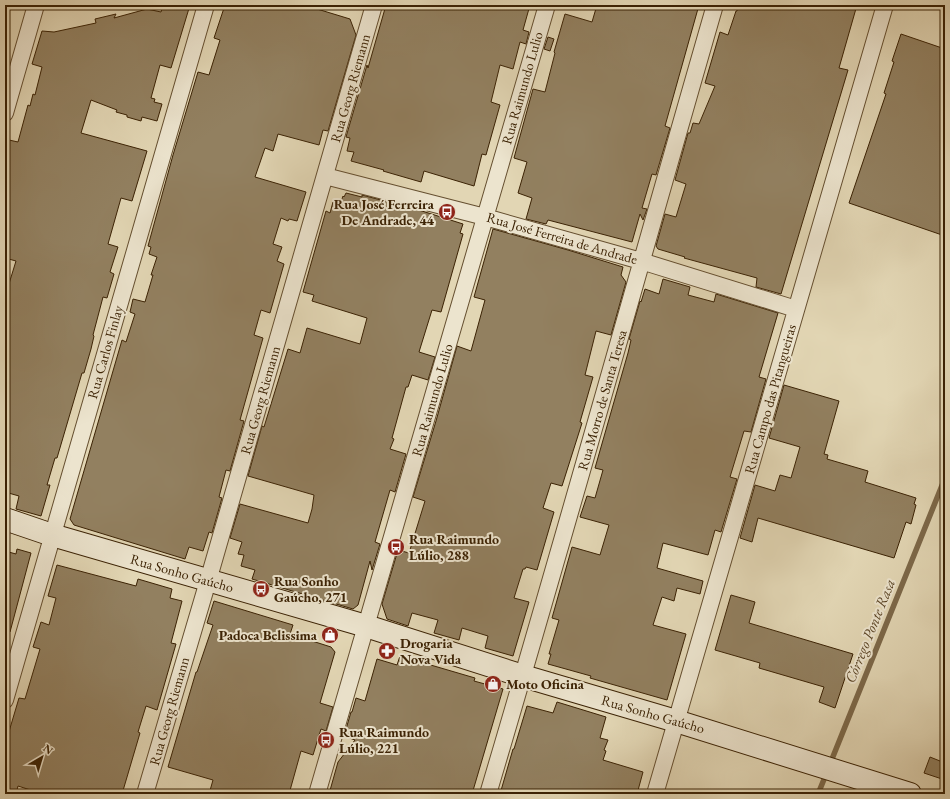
<svg xmlns="http://www.w3.org/2000/svg" width="950" height="799" viewBox="0 0 950 799" font-family="'EB Garamond',serif">
	<rect width="100%" height="100%" fill="#e2d6b4"/>
	<filter id="stains"><feTurbulence type="fractalNoise" baseFrequency=".005" numOctaves="4"/><feColorMatrix values="0 0 0 0 .2 0 0 0 0 .09 0 0 0 0 .02 0 0 0 .5 -.17"/></filter>
	<radialGradient id="worn" r=".72"><stop offset=".6" stop-color="#630" stop-opacity="0"/><stop offset="1" stop-color="#630" stop-opacity=".3"/></radialGradient>
	<g fill="none" stroke-linecap="round" stroke-linejoin="round">
		<path stroke="#7d694a" stroke-width="5.5" d="M830 764 945 478
			M818 794 827 772"/>
	</g>
	<path fill="#928060" stroke="#3b2204" d="M163 5H190L171 68 160 65 151 98 155 99 154 102 162 104 157 121 142 117 141 121 127 117V115L116 112 117 110 91 100 81 133 147 151 132 201 121 198 108 244 118 247 110 272 114 274 107 298 103 297 93 335 94 336 91 349 84 373H82L57 458H55L47 485H50L41 516 16 509 19 496 5 492V286L8 287 16 261 5 258V153L9 140 18 142 28 105 30 106 33 94 35 95 42 67 32 64 42 31 54 32 96 23 95 19 116 14 114 18 147 9 161 12Z
		M225 5H304L350 19 356 35 328 131 323 130 319 145 278 134 273 151 265 148 255 177 306 192 297 221 289 219 288 221 281 218 273 244 282 247 277 261 284 264 270 313 261 310 254 335 263 338 240 420 244 421 230 471 226 470 219 497 222 498 212 533 209 532 203 551 189 547 185 559 74 525 70 519 122 340 126 342 135 314 130 312 133 299 145 302 153 275H151L157 257 149 254 151 247 148 246 173 155 198 72 209 75 220 40 214 38Z
		M386 5H530L523 30 529 32 526 44 520 42 513 69 500 65 491 102 500 105 486 155 482 154 474 186 424 171 421 182 383 171 384 170 351 161 354 152 347 151 350 138 346 137 367 65 368 68Z
		M597 5H699L665 126 670 128 656 175 652 174 642 208 647 209 643 220 640 214 632 242 548 220 546 224 526 219 532 198 518 193 527 162 514 158 533 89 545 92 555 53 554 52 565 14 592 22Z
		M738 5H857L839 68 848 70 781 294 756 287 757 278 684 258 685 257 658 249 656 246 665 214 676 217 686 184 675 180 688 133H690L693 123 699 124 715 86 705 83 720 32 728 35 736 11H737Z
		M901 34 945 49V236L849 203 886 94 884 93 894 62 892 61Z
		M548 37 554 39 550 51 544 49Z
		M346 193 362 197V195L422 211 463 224 460 233 463 234 441 312 432 310 419 352 435 357 428 380 412 375 408 387H406L392 438 394 439 390 449 406 454 395 492 390 490 375 542 380 544 372 570 370 561 358 605 353 609 252 579 255 570 241 566 244 555 238 554 242 542 230 538 240 504 308 523 312 509 314 495 248 476 262 426 264 427 288 349 300 353 307 328 360 344 367 318 312 301 314 295 303 292 326 211 330 213 333 202 340 204 343 196 344 197Z
		M493 229 568 250 623 267 621 275 626 282 611 335 596 331 585 375 593 377 580 422 582 423 562 486 551 483 543 508 554 512 537 570 526 567 525 569H523L514 598 529 602 513 656 485 648 488 636 462 628 459 640 434 633 438 620 412 613 408 626 387 619 382 604 398 550 409 553 425 501 413 497 436 421 457 346 471 351 485 300 474 297Z
		M663 279 690 287 688 295 714 302 716 294 778 313 759 377 766 379 751 432 744 431 730 477 737 479 721 532 715 530 708 555 663 543 657 568 703 581 700 594 677 588 674 601 662 597 653 625 686 634 667 700 590 678 591 676 548 664 551 654H549L559 620 552 618 572 547 600 555 609 525 580 517 587 496 595 498 603 470 595 468 628 353 631 340 629 339 640 301 641 302 645 289 659 294Z
		M784 385 839 401 824 454 828 455 827 459 868 471 865 482 916 498 914 504 916 505 911 524 906 522 894 558 758 518 752 542 740 538 755 485 775 491 780 475 791 478 800 447 769 438Z
		M17 549 31 553 10 632H5V551L16 554Z
		M57 565 136 586 138 579 172 589 170 598 182 601 171 643 176 644 157 710 146 706 138 732 140 733 122 794H43L18 786 16 794H5V745L19 698 25 699 40 649 33 647 41 622 49 625 56 598 48 596Z
		M731 595 755 602 749 623 853 654 835 708 819 702 824 687 759 668 760 663 715 650Z
		M214 601 293 625 290 634 331 647 335 652 320 703 333 707 326 731 321 729 313 755 301 751 289 794H209L213 780 168 767 196 672H197L213 625 207 623Z
		M400 656 475 678 474 681 503 689 472 794H329L338 762 355 740 344 736 351 712H352L356 698 365 701 377 659 397 665Z
		M557 702 606 717 600 738 608 740 604 750 606 751 603 760 643 772 637 794H500L513 749H514L527 706 553 713Z
		M930 757 945 763V780L924 773Z"/>
	<g fill="none" stroke-linecap="round" stroke-linejoin="round">
		<g stroke="#654f30" stroke-width="18">
			<path id="street" d="M5 113 36 5
				M325 176 485 217 641 261 796 309
				M5 700 206 5
				M145 794 208 581 374 5
				M317 794 547 5
				M488 794C566 532 639 268 715 5
				M655 794 885 5"/>
		</g>
		<g stroke="#3b2204" stroke-width="24">
			<path id="secondary" d="M5 519 52 535 366 626 523 676 676 721 910 794"/>
		</g>
		<use href="#street" stroke="#ece4ce" stroke-width="16"/>
		<use href="#secondary" stroke="#ece4ce" stroke-width="22"/>
	</g>
	<defs>
		<g id="bus-disc" transform="scale(0.9)"><circle r="9.5" fill="#8f2418" stroke="#ece4ce"/><path d="M-5-6H5V4H4V6H2V4H-2V6H-4V4H-5ZM-3.5-4V0h7V-4ZM-3.5 1.2v1.5H-2V1.2ZM2 1.2v1.5H3.5V1.2Z" fill="#fff"/></g>
		<g id="shop-disc" transform="scale(0.9)"><circle r="9.5" fill="#8f2418" stroke="#ece4ce"/><path d="M-5-2.5h2.3a2.7 3.5 0 0 1 5.4 0H5L5.5 6h-11ZM-1.5-2.5h3a1.5 2.3 0 0 0-3 0Z" fill="#fff"/></g>
		<g id="pharmacy-disc" transform="scale(0.9)"><circle r="9.5" fill="#8f2418" stroke="#ece4ce"/><path d="M-2-6h4v4h4v4h-4v4h-4v-4h-4v-4h4Z" fill="#fff"/></g>
	</defs>
	<g fill-rule="evenodd">
		<use href="#bus-disc" x="447" y="212"/>
		<use href="#bus-disc" x="396" y="547"/>
		<use href="#bus-disc" x="261" y="589"/>
		<use href="#shop-disc" x="330" y="635"/>
		<use href="#pharmacy-disc" x="387" y="651"/>
		<use href="#shop-disc" x="493" y="684"/>
		<use href="#bus-disc" x="326" y="740"/>
	</g>
	<g text-anchor="middle" stroke-width="4" stroke-linejoin="round" paint-order="stroke">
		<g font-size="14" fill="#3b2204" stroke="#ece4ce">
			<text transform="translate(350 88) rotate(-74)" y="5">Rua Georg Riemann</text>
			<text transform="translate(522 88) rotate(-74)" y="5">Rua Raimundo Lulio</text>
			<text transform="translate(562 238) rotate(16)" y="5">Rua José Ferreira de Andrade</text>
			<text transform="translate(105 352) rotate(-74)" y="5">Rua Carlos Finlay</text>
			<text transform="translate(770 399) rotate(-74)" y="5">Rua Campo das Pitangueiras</text>
			<text transform="translate(260 400) rotate(-74)" y="5">Rua Georg Riemann</text>
			<text transform="translate(432 400) rotate(-74)" y="5">Rua Raimundo Lulio</text>
			<text transform="translate(602 400) rotate(-74)" y="5">Rua Morro de Santa Teresa</text>
			<text transform="translate(182 573) rotate(16)" y="5">Rua Sonho Gaúcho</text>
			<text transform="translate(169 711) rotate(-74)" y="5">Rua Georg Riemann</text>
			<text transform="translate(653 714) rotate(16)" y="5">Rua Sonho Gaúcho</text>
		</g>
		<g font-size="14" font-weight="bold" fill="#3b2204" stroke="#ece4ce" text-anchor="start">
			<text x="434" y="209" text-anchor="end">Rua José Ferreira<tspan x="434" dy="16">De Andrade, 44</tspan></text>
			<text x="409" y="544">Rua Raimundo<tspan x="409" dy="16">Lúlio, 288</tspan></text>
			<text x="274" y="586">Rua Sonho<tspan x="274" dy="16">Gaúcho, 271</tspan></text>
			<text x="317" y="640" text-anchor="end">Padoca Belissima</text>
			<text x="400" y="648">Drogaria<tspan x="400" dy="16">Nova Vida</tspan></text>
			<text x="506" y="689">Moto Oficina</text>
			<text x="339" y="737">Rua Raimundo<tspan x="339" dy="16">Lúlio, 221</tspan></text>
		</g>
		<g font-size="15" font-style="italic" fill="#5c4627" stroke="#ece4ce">
			<text transform="translate(870 631) rotate(-68)" y="5">Córrego Ponte Rasa</text>
		</g>
	</g>
	<rect width="950" height="799" fill="none" stroke="#e2d6b4" stroke-width="20"/>
	<rect x="6" y="6" width="938" height="787" fill="none" stroke="#3b2204" stroke-width="2"/>
	<rect x="10" y="10" width="930" height="779" fill="none" stroke="#3b2204"/>
	<g transform="translate(42 757) rotate(38)" stroke="#ece4ce" stroke-width="3" paint-order="stroke">
	<path d="M0-3L7 15L0 10L-7 15Z" fill="#3b2204"/>
	<text y="-6" font-size="11" font-weight="bold" text-anchor="middle" fill="#3b2204">N</text>
	</g>
	<rect width="100%" height="100%" filter="url(#stains)"/>
	<rect width="100%" height="100%" fill="url(#worn)"/>
</svg>
